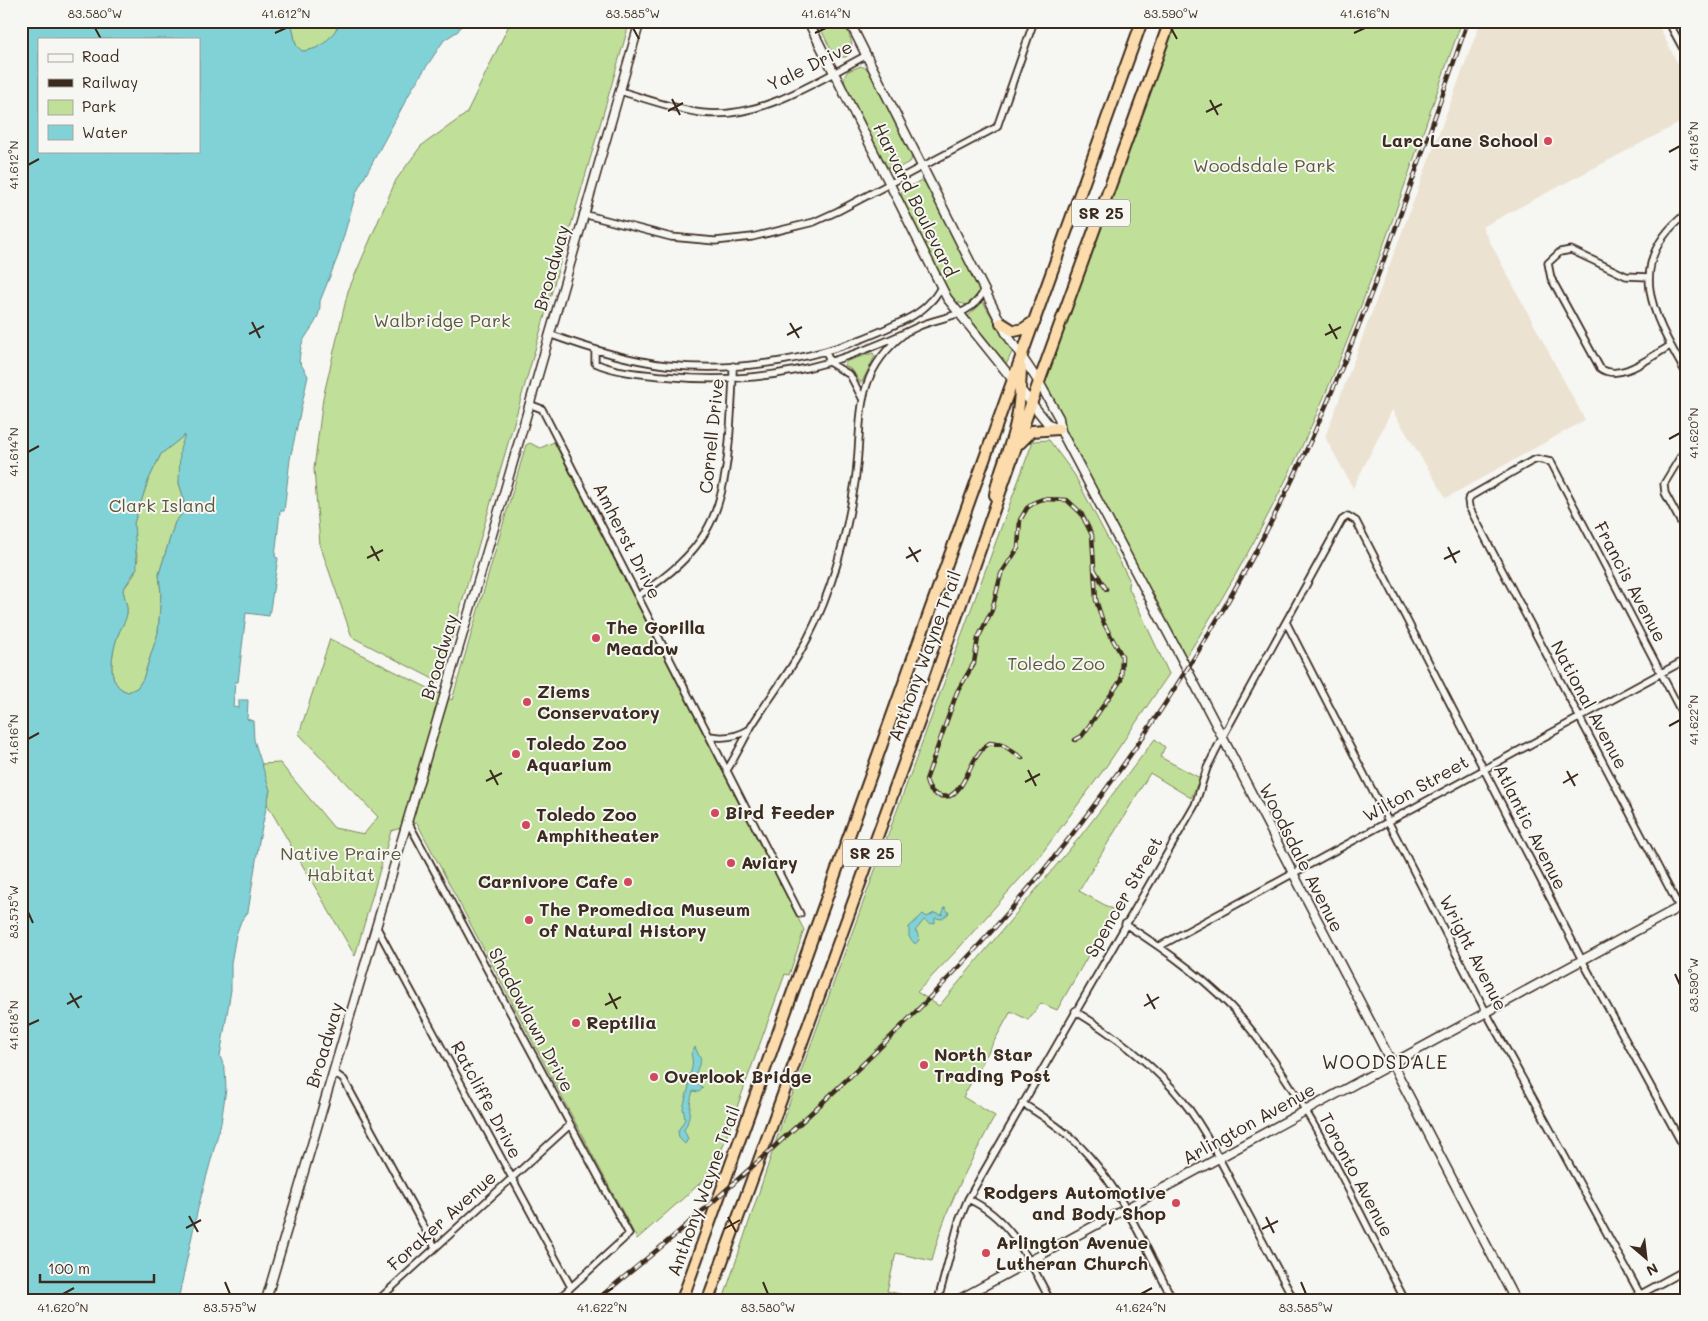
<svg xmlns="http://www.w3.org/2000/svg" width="1708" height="1321" viewBox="0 0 1708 1321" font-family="Mali,sans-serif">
	<rect width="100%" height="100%" fill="#f6f6f2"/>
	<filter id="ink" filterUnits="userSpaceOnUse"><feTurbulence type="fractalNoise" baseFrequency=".02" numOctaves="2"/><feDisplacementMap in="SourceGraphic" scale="10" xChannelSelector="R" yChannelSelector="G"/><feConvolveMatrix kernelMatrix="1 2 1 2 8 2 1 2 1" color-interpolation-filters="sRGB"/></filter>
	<g filter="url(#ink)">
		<path fill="#ece2d2" d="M1481 21H1656L1687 82V119L1482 227 1585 420 1446 498 1392 410 1353 488 1325 437Z"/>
		<path fill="#c0e099" stroke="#7e855c" d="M291 21H342C331 37 323 50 302 51L296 45Z
			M511 21H630L439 682 352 637 320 545 314 469 323 398 348 291 396 180 421 146 466 114Z
			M817 21H842C848 33 858 46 846 57H836L833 54Z
			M1169 21H1462C1414 155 1371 293 1313 422 1276 505 1232 585 1183 662L1040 384Z
			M861 66 871 71 912 153 911 161 893 171 884 164 845 85 844 77 848 71Z
			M921 180 929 186 979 287 978 296 967 305 956 302 951 297 901 197V192Z
			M983 302 1012 352 1006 365 967 317Z
			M873 353 875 356 862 382H860L853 371 844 365 847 361Z
			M186 434 179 483 184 499 182 514 175 522 159 574 161 594 158 633 143 679 137 688 128 692C106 686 111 656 117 638 119 630 126 622 127 613 128 606 124 597 123 590L134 575 138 559 135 547 134 523 148 481 161 454Z
			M1049 440 1074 474 1129 579 1128 586 1169 674 1105 768 1039 857 958 949 917 992 939 1006 1079 838 1155 739 1165 747 1160 757 1200 778 1191 798 1150 773 1079 891 1114 910 1057 1010 1041 1003 1028 1020 1011 1011 963 1097 995 1116C970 1163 944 1209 932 1261L896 1253 887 1291 924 1300H723L782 1123 1033 441Z
			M554 442 804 930 789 975 785 974 714 1171 637 1239 417 823 391 831 355 956 267 804 270 790 260 764 280 763 334 828 364 834 378 817 299 734 330 639 452 700 526 445 530 443 540 448Z"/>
		<path fill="#81d2d7" stroke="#658f8d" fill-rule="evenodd" d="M21 21H291L296 45 302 51C323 50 331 37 342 21H464L458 31 444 40 413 87 356 193 338 256 320 301C321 319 311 327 303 341 300 347 300 355 299 361L308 376 290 459 284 511H280L275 557 278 558 269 616 246 613 238 682H235L233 707 239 708V700H248L247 719 253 721 254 740 270 790 259 841 248 912 241 921 236 935 231 963V990L220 1056 225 1070 226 1089 221 1123 198 1208 178 1300H21ZM39 39H199V151H39ZM185 435 180 449 179 483 184 499 182 514 175 522 159 574 161 594 158 633 143 679 137 688 128 692C106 686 111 656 117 638 119 630 126 622 127 613 128 606 124 597 123 590L137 568 134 523 148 481 161 454Z
			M945 907 949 913 942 919 935 918V923L930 924 924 920 915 931 917 932 919 940 915 944 909 937V927L923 914 927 917 934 913 942 915Z
			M695 1047 701 1060 693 1080 703 1088 699 1092 693 1091C688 1106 692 1117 684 1130L688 1139 685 1144 679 1138 678 1131 685 1119 683 1108 689 1086 687 1080C692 1071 694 1064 691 1054Z"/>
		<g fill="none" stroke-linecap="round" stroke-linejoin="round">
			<g stroke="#3b2a1e" stroke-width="9">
				<path id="minor" d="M1668 21 1687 56
					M620 91C647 99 674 109 702 113 760 120 817 81 867 55
					M1687 213C1621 264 1655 318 1687 375
					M583 214 671 237 715 241 752 237 814 222 838 211 997 127 1034 21
					M1649 277 1626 276 1571 250 1560 252 1548 263 1551 278 1600 368C1620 383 1651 356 1670 346
					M549 334C587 348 625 360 666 365 742 373 823 359 892 326 905 320 921 313 930 302 935 298 938 292 941 287
					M595 351V363C615 372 641 374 662 376 757 386 831 369 917 327 942 315 969 319 984 291
					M826 351 830 363 850 375 862 398
					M529 404 542 409 800 914
					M1687 446 1664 484 1665 493 1687 534
					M638 596C704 552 722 520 729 443 731 417 733 392 733 366
					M1286 622 1486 1012 1640 1294
					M1687 723 1551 462 1537 459 1530 462 1471 496 1468 500 1469 507 1687 922
					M710 736C725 739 737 737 750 729
					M727 770C736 756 743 741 751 727 766 702 785 679 799 654 829 603 846 540 855 482 864 422 850 377 904 334
					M407 820 629 1234 557 1300
					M1125 924C1167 951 1211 982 1243 1020 1311 1102 1355 1206 1405 1300
					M376 926 571 1287
					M1160 946 1687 659
					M1075 1011C1111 1033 1144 1057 1173 1089 1199 1118 1217 1154 1235 1189 1255 1226 1274 1263 1294 1300
					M333 1072 344 1080 435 1247
					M1022 1103C1046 1118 1069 1133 1088 1155 1125 1196 1147 1251 1173 1300
					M968 1199C1011 1218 1029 1260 1050 1300
					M378 1300 570 1125
					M938 1300 959 1221 968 1199 1195 805 1207 768 1222 738 1342 520 1348 516 1356 521 1582 960 1687 1153
					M1630 1300 1687 1269"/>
			</g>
			<g stroke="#3b2a1e" stroke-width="11">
				<path id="tertiary" d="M808 21 947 298 1041 415 1049 425 1058 429
					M849 21 1006 333 1040 384 1059 418 1061 431 1187 669 1515 1300
					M266 1300 496 521 640 21
					M958 1300 1687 903"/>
			</g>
			<g stroke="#3b2a1e" stroke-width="14">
				<path id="trunk" d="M1001 323 1014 331 1023 329 1035 321
					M1020 443 1032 431 1058 429
					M995 495C998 472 1009 452 1014 431 1020 410 1020 389 1021 368
					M682 1300 1142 21
					M708 1300 935 678 1031 404 1170 21"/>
			</g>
			<use href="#minor" stroke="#f6f6f2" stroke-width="5.5"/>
			<use href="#tertiary" stroke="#f6f6f2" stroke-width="8"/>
			<use href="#trunk" stroke="#fcdcac" stroke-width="10"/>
			<g stroke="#3b2a1e" stroke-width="4.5">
				<path id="rail" d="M1094 569 1106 589
					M1022 758 1003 745 990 743C970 754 969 785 950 796 937 798 929 793 926 780L957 692 974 663 978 638 992 610 1001 574 1018 548 1020 520 1027 508 1035 502 1043 499 1067 500 1081 513 1092 535 1096 600 1103 622 1122 656 1121 680 1082 736 1075 740
					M597 1300C625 1275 655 1253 682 1229 789 1135 895 1039 990 933 1114 795 1228 619 1306 451 1369 312 1418 165 1468 21"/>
			</g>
			<use href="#rail" stroke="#f6f6f2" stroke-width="2.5" stroke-dasharray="8" stroke-linecap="butt"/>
		</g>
	</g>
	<path fill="none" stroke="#3b2a1e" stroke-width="2" d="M95 28 101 39M633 28 639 39M1171 28 1177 39M275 33 286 28M815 33 826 28M1354 33 1365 28M672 99 680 115M1210 100 1218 115M668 111 683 103M1206 112 1222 104M1669 152 1680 146M28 165 39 159M252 322 260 338M790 323 799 338M1329 324 1337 339M249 334 264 326M787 335 802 327M1325 335 1341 327M1669 439 1680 433M28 452 39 446M371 546 379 561M909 547 918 562M1448 547 1456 563M367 558 383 550M906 558 921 550M1444 559 1460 551M1669 726 1680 720M28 739 39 733M490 770 498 785M1028 770 1036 786M1567 771 1575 786M486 781 502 773M1025 782 1040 774M1563 783 1578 774M28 912 33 923M1675 974 1680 985M70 993 79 1008M609 993 617 1009M1147 994 1155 1009M67 1004 82 996M605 1005 621 997M1144 1006 1159 997M28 1025 39 1020M189 1216 198 1232M728 1217 736 1232M1266 1217 1274 1233M186 1228 201 1220M724 1229 740 1220M1262 1229 1278 1221M225 1282 230 1294M763 1282 768 1294M1301 1282 1306 1294M63 1294 74 1288M602 1294 613 1288M1141 1294 1152 1288"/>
	<g fill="#d1495b" stroke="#f6f6f2" stroke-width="2">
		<circle cx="1548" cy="141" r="5"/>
		<circle cx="596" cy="638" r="5"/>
		<circle cx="527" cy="702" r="5"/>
		<circle cx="516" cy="754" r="5"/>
		<circle cx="715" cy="813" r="5"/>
		<circle cx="526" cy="825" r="5"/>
		<circle cx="731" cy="863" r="5"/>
		<circle cx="628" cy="882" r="5"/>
		<circle cx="529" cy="920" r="5"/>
		<circle cx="576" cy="1023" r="5"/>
		<circle cx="924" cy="1065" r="5"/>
		<circle cx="654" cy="1077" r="5"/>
		<circle cx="1176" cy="1203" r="5"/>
		<circle cx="986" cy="1253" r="5"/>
	</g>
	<g text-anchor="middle" stroke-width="4" stroke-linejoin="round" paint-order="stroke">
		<g fill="#f6f6f2" stroke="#73675e" stroke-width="1">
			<rect x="1072" y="199.5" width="58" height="27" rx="4"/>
			<rect x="843" y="839.5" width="58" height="27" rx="4"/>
		</g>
		<g font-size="16" font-weight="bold" fill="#3b2a1e">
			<text x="1101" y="219">SR 25</text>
			<text x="872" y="859">SR 25</text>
		</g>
		<g font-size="18" fill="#3b2a1e" stroke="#f6f6f2">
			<text transform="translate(810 66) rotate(-26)" y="6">Yale Drive</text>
			<text transform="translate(915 200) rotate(64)" y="6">Harvard Boulevard</text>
			<text transform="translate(552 268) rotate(-74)" y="6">Broadway</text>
			<text transform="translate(712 436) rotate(-84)" y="6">Cornell Drive</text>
			<text transform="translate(627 541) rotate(63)" y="6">Amherst Drive</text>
			<text transform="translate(1630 582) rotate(62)" y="6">Francis Avenue</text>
			<text transform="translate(925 656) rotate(-70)" y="6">Anthony Wayne Trail</text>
			<text transform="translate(440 657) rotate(-73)" y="6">Broadway</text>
			<text transform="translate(1589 705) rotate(62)" y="6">National Avenue</text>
			<text transform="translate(1416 789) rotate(-29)" y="6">Wilton Street</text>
			<text transform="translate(1530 827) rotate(63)" y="6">Atlantic Avenue</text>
			<text transform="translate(1301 858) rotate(63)" y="6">Woodsdale Avenue</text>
			<text transform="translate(1124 897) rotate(-60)" y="6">Spencer Street</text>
			<text transform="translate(1473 953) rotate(63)" y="6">Wright Avenue</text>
			<text transform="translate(531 1020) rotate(62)" y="6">Shadowlawn Drive</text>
			<text transform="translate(325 1045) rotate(-73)" y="6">Broadway</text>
			<text transform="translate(486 1100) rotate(62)" y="6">Ratcliffe Drive</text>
			<text transform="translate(1249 1124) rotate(-29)" y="6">Arlington Avenue</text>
			<text transform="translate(1356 1175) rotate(62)" y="6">Toronto Avenue</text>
			<text transform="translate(704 1191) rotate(-70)" y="6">Anthony Wayne Trail</text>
			<text transform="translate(442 1221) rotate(-42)" y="6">Foraker Avenue</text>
		</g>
		<g font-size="18" font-weight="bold" fill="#3b2a1e" stroke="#f6f6f2" text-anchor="start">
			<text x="1538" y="147" text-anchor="end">Larc Lane School</text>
			<text x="606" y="634">The Gorilla<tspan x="606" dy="21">Meadow</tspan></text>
			<text x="537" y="698">Ziems<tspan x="537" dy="21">Conservatory</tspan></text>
			<text x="526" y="750">Toledo Zoo<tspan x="526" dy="21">Aquarium</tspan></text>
			<text x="725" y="819">Bird Feeder</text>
			<text x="536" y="821">Toledo Zoo<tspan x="536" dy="21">Amphitheater</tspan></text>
			<text x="741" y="869">Aviary</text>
			<text x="618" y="888" text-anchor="end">Carnivore Cafe</text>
			<text x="539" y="916">The Promedica Museum<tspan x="539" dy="21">of Natural History</tspan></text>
			<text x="586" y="1029">Reptilia</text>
			<text x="934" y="1061">North Star<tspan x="934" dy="21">Trading Post</tspan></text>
			<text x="664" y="1083">Overlook Bridge</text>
			<text x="1166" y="1199" text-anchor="end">Rodgers Automotive<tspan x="1166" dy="21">and Body Shop</tspan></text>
			<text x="996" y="1249">Arlington Avenue<tspan x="996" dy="21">Lutheran Church</tspan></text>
		</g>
		<g font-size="18" fill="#5c583d" stroke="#f6f6f2">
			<text x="1264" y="172">Woodsdale Park</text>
			<text x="442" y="327">Walbridge Park</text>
			<text x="162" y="512">Clark Island</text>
			<text x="1056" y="670">Toledo Zoo</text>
			<text x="341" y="860">Native Praire<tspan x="341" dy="21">Habitat</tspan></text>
		</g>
		<g font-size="19" letter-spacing="1" fill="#3b2a1e" stroke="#f6f6f2">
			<text x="1385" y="1069">WOODSDALE</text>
		</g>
	</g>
	<rect width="1708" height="1321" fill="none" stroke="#f6f6f2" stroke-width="55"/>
	<rect x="38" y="38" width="162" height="115" fill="#f6f6f2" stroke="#aba49d"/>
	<rect x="48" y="54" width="25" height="8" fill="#f6f6f2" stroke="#aba49d"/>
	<text x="82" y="62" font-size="15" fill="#3b2a1e">Road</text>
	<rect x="48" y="79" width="25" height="8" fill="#3b2a1e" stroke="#aba49d"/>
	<text x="82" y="88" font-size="15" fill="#3b2a1e">Railway</text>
	<rect x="48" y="100" width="25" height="15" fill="#c0e099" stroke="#aba49d"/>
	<text x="82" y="112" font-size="15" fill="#3b2a1e">Park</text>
	<rect x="48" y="125" width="25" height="15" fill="#81d2d7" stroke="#aba49d"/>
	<text x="82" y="138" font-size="15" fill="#3b2a1e">Water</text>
	<g transform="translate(1646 1258) rotate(152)" stroke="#f6f6f2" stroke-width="4" paint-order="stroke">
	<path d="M0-4L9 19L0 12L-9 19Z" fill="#3b2a1e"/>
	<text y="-8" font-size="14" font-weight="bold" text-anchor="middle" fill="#3b2a1e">N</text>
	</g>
	<path d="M40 1274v8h114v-8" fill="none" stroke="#3b2a1e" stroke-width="2.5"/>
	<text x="48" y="1274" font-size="15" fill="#3b2a1e" stroke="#f6f6f2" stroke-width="4" paint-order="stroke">100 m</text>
	<rect x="28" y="28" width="1652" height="1266" fill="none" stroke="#3b2a1e" stroke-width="2"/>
	<g font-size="12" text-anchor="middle" fill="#3b2a1e">
		<text x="95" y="18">83.580°W</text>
		<text x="286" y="18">41.612°N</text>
		<text x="633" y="18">83.585°W</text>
		<text x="826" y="18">41.614°N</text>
		<text x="1171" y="18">83.590°W</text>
		<text x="1365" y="18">41.616°N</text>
		<text transform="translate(1694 146) rotate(-90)" y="4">41.618°N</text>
		<text transform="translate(14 165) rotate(-90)" y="4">41.612°N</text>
		<text transform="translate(1694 433) rotate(-90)" y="4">41.620°N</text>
		<text transform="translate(14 452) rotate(-90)" y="4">41.614°N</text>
		<text transform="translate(1694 720) rotate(-90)" y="4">41.622°N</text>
		<text transform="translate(14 739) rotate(-90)" y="4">41.616°N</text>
		<text transform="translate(14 912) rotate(-90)" y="4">83.575°W</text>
		<text transform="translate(1694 985) rotate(-90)" y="4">83.590°W</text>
		<text transform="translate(14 1025) rotate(-90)" y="4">41.618°N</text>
		<text x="63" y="1312">41.620°N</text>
		<text x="230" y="1312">83.575°W</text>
		<text x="602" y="1312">41.622°N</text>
		<text x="768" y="1312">83.580°W</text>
		<text x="1141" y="1312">41.624°N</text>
		<text x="1306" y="1312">83.585°W</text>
	</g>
</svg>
